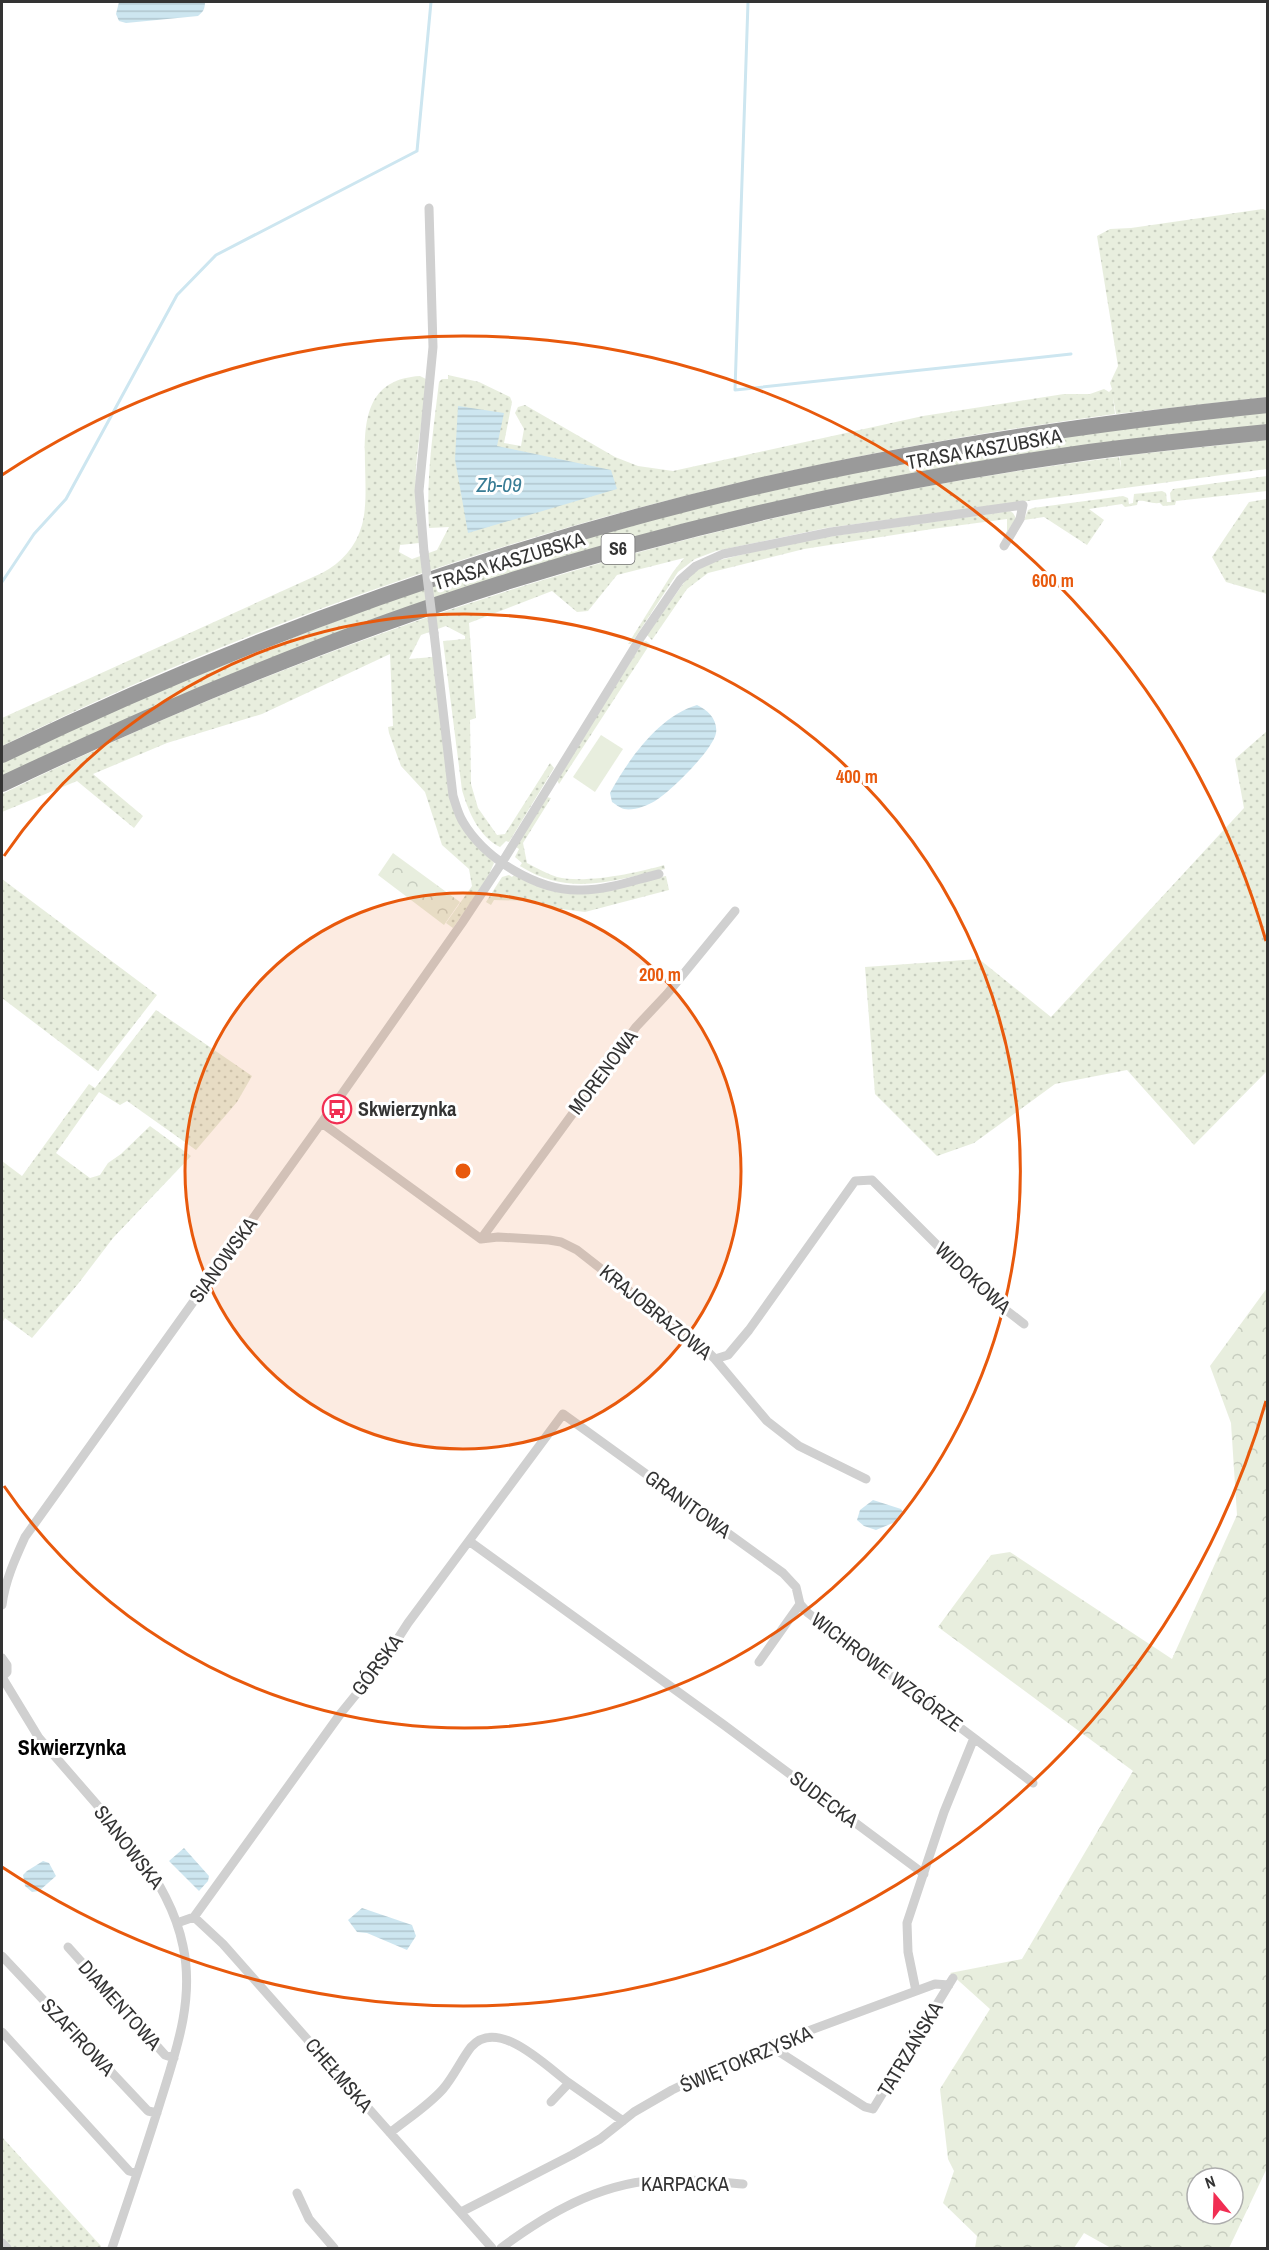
<svg xmlns="http://www.w3.org/2000/svg" width="1269" height="2250" viewBox="0 0 1269 2250" font-family="'Archivo Narrow',sans-serif">
	<defs>
		<pattern id="grass-dots" width="8" height="8" patternUnits="userSpaceOnUse" patternTransform="scale(1.5)"><rect width="8" height="8" fill="#e8eede"/><path d="M2 2h.1M6 6h.1" fill="none" stroke="#c7cdbf" stroke-width="1.8" stroke-linecap="round"/></pattern>
		<pattern id="forest-crowns" width="20" height="18" patternUnits="userSpaceOnUse" patternTransform="scale(1.5)"><rect width="20" height="18" fill="#e8eede"/><path d="M2 6a3 3 0 1 1 6 0M12 15a3 3 0 1 1 6 0" fill="none" stroke="#c7cdbf"/></pattern>
		<pattern id="water-rules" width="6" height="5" patternUnits="userSpaceOnUse" patternTransform="scale(1.5)"><rect width="6" height="5" fill="#cde6f0"/><path d="M0 2.5h6" fill="none" stroke="#b0c6ce"/></pattern>
	</defs>
	<rect width="100%" height="100%" fill="#fff"/>
	<path fill="url(#grass-dots)" d="M1263 209 1267 211V397L1116 414 1113 397 1115 414C725 466 355 572 2 746V718L322 573C341 563 356 547 362 525 376 474 338 381 420 376L426 379C425 409 418 438 416 468 415 493 417 518 419 543L400 545 399 552 412 559 437 550 449 527 429 528C426 477 433 433 439 382L442 379H448V375L479 382 510 397 512 402 504 443 521 446 524 429 515 413 518 407 525 405 615 457 638 466 673 471 923 416 1064 394H1090L1104 389 1109 392 1112 389 1110 383 1118 366 1097 236 1110 229 1131 228Z
		M1267 411V426L1168 437 566 557 2 778V761L104 712 428 585 696 506 969 449Z
		M1267 440V469L826 528 716 551 695 559 678 572 631 644H628L673 572 684 558 617 575 588 611 577 612 552 591 469 623 476 718 470 720 471 784 478 808 497 835 505 834 550 763 554 768 509 842 506 841 500 847C479 837 468 811 462 790L443 641 465 639V636L446 626 421 635 409 659 433 657 451 801 494 863 487 879 453 928 446 923 472 886 469 869 442 845 425 792 401 766 389 733 388 727 393 726 390 654 262 714 167 743 93 774 143 816 134 828 77 781 2 812V794C353 622 730 505 1119 457L1121 469 1120 456Z
		M1267 476V491L1176 501 1175 505 1163 506 1160 503C1150 504 1145 500 1138 501L1137 505 1125 507 1122 504 1089 509 1104 520 1087 545 1044 517 1024 520 1028 510 1033 508 1123 496 1128 498 1129 504 1133 503 1134 494 1162 491 1166 493 1167 502H1171L1170 493 1173 489Z
		M1267 499H1268L1267 594 1226 582 1212 557 1249 502Z
		M1010 511 1013 513 1016 518 1001 542 1007 531V519L932 529 804 549 708 573 687 589 652 640 647 635 690 574 712 562 798 541Z
		M646 641 650 644 559 784 557 780 643 642Z
		M1267 731V1071L1194 1145 1127 1070 1055 1084 974 1143 937 1156 875 1094 865 967 979 959 1051 1017 1244 808 1235 759Z
		M546 797 551 798 523 843 527 863C537 868 547 874 557 877 584 884 638 873 664 865L665 869C612 881 569 897 520 866L522 863 515 857 519 849 516 847Z
		M515 874 552 891 565 893 666 876 669 890 585 912 553 908 536 901 494 900 491 905 486 902 502 877 509 875 512 877Z
		M2 879 157 995 98 1071 2 998Z
		M156 1010 252 1076 237 1102 196 1150 127 1101 120 1105 99 1092 56 1153 90 1178 100 1175 108 1163 121 1154 150 1126 191 1156 113 1238 78 1284 32 1338 5 1318 2 1323V1161L22 1176 89 1084 95 1088Z
		M2 2137 101 2246 100 2248H9L2 2240Z"/>
	<path fill="url(#forest-crowns)" fill-rule="evenodd" d="M393 853 460 902 444 925 378 875Z
		M1267 1288 1268 2166 1229 2248H1111L1084 2233 1074 2248H975L977 2236 943 2203 954 2171 948 2159 940 2089 990 2009 950 1973 1022 1959 1133 1771 938 1627 991 1555 1010 1552 1172 1659 1237 1515 1231 1423 1210 1366ZM1197 2178H1233V2214H1197Z"/>
	<path fill="#e8eede" d="M601 735 623 749 595 792 573 777Z"/>
	<path fill="url(#water-rules)" d="M119 2H205C205 9 203 12 198 16L126 23 119 21 116 14Z
		M458 406 504 413 497 446 611 470 617 489 468 533 455 459Z
		M697 705C708 710 718 720 716 733 713 750 670 792 655 801 647 806 633 811 624 809 620 808 615 804 612 802L610 793C628 760 659 716 697 705Z
		M873 1500 901 1509 903 1512 900 1520 876 1530 864 1526 857 1520 860 1510Z
		M184 1848 209 1876 208 1881 199 1891 169 1861Z
		M43 1861 49 1863 56 1876 39 1891 32 1892 25 1886 23 1875 27 1871Z
		M362 1908 412 1925 416 1936 407 1950 367 1933 357 1932 348 1920Z"/>
	<g fill="none" stroke-linecap="round" stroke-linejoin="round">
		<path stroke="#cde6f0" stroke-width="3" d="M748 2 735 390 1071 354
			M2 582 34 534 66 499 177 295 216 255 417 151 431 2"/>
		<path stroke="#d0d0d0" stroke-width="9" d="M424 552 419 491 433 347 429 208
			M434 633 453 796C456 805 458 814 463 822 485 859 538 892 582 890 608 890 634 880 659 874
			M322 1123 481 1239
			M481 1239 498 1237 549 1240 561 1242 577 1250 646 1304 665 1314 704 1348 715 1359 767 1421 799 1446 866 1479
			M481 1239 636 1027 667 994 735 911
			M715 1359 728 1355 749 1330 855 1181 872 1180 969 1277 979 1289 1024 1324
			M469 1541 724 1725 924 1874
			M2 1605C5 1581 15 1559 25 1537L337 1101 462 923 503 861 641 637 680 580 696 566 723 554 831 532 1023 505 1020 519 1004 546
			M2 1658 7 1665V1672L2 1677
			M759 1662 800 1604
			M2 1677 39 1738 138 1852C158 1881 176 1911 183 1946 195 2001 175 2054 159 2106 144 2154 128 2201 112 2248
			M974 1738 1033 1783
			M194 1917 341 1713 384 1660 408 1623 563 1414 783 1573 796 1587 800 1604 808 1613 974 1738 944 1812 907 1923 908 1952 916 1991
			M177 1923 194 1917 223 1944 492 2248
			M68 1947 165 2055 174 2058
			M2 1956 148 2111 157 2113
			M2 2032 129 2171 137 2173
			M770 2046 865 2107 873 2109 953 1978
			M569 2083 623 2121
			M390 2133C407 2119 428 2106 443 2089 454 2076 461 2060 471 2047 498 2016 547 2067 569 2083L551 2102
			M297 2193 309 2219 334 2248
			M461 2212 572 2155 600 2139 634 2112 672 2090 746 2054 935 1984 949 1985
			M2 2243 7 2248
			M501 2248C547 2214 596 2185 655 2180 684 2178 714 2182 743 2184"/>
		<path stroke="#9a9a9a" stroke-width="16" d="M2 755C241 640 491 549 750 488 921 448 1094 423 1268 405
			M2 784C164 707 329 638 500 584 692 523 890 480 1089 452 1149 444 1208 438 1268 432"/>
		<path stroke="#d0d0d0" stroke-width="9" d="M424 552 434 633"/>
	</g>
	<circle cx="463" cy="1171" r="278" fill="#e8590c" fill-opacity=".12"/>
	<g fill="none" stroke="#e8590c" stroke-width="3">
		<circle cx="463" cy="1171" r="278"/>
		<path d="M4 856A557 557 0 1 1 4 1486"/>
		<path d="M1266 1401A835 835 0 0 1 2 1867M2 475A835 835 0 0 1 1266 941"/>
	</g>
	<defs>
		<g id="bus-ring" transform="scale(1.5)"><circle r="9.5" fill="#fff" stroke="#f12e53" stroke-width="1.5"/><path d="M-5-6H5V4H4V6H2V4H-2V6H-4V4H-5ZM-3.5-4V0h7V-4ZM-3.5 1.2v1.5H-2V1.2ZM2 1.2v1.5H3.5V1.2Z" fill="#f12e53"/></g>
	</defs>
	<g fill-rule="evenodd">
		<use href="#bus-ring" x="337" y="1109"/>
	</g>
	<g text-anchor="middle" stroke-width="6" stroke-linejoin="round" paint-order="stroke">
		<rect fill="#fff" stroke="#707070" stroke-width="1.5" x="601.5" y="534" width="33" height="30" rx="4.5"/>
		<g font-size="18" font-weight="bold" fill="#333">
			<text x="618" y="555">S6</text>
		</g>
		<g font-size="20" fill="#333" stroke="#fff">
			<text transform="translate(984 449) rotate(-10)" y="7">TRASA KASZUBSKA</text>
			<text transform="translate(509 561) rotate(-17)" y="7">TRASA KASZUBSKA</text>
			<text transform="translate(603 1072) rotate(-53)" y="7">MORENOWA</text>
			<text transform="translate(223 1260) rotate(-54)" y="7">SIANOWSKA</text>
			<text transform="translate(973 1278) rotate(43)" y="7">WIDOKOWA</text>
			<text transform="translate(656 1312) rotate(39)" y="7">KRAJOBRAZOWA</text>
			<text transform="translate(688 1504) rotate(36)" y="7">GRANITOWA</text>
			<text transform="translate(377 1665) rotate(-53)" y="7">GÓRSKA</text>
			<text transform="translate(887 1672) rotate(37)" y="7">WICHROWE WZGÓRZE</text>
			<text transform="translate(824 1799) rotate(37)" y="7">SUDECKA</text>
			<text transform="translate(129 1847) rotate(52)" y="7">SIANOWSKA</text>
			<text transform="translate(120 2005) rotate(48)" y="7">DIAMENTOWA</text>
			<text transform="translate(78 2037) rotate(47)" y="7">SZAFIROWA</text>
			<text transform="translate(910 2049) rotate(-59)" y="7">TATRZAŃSKA</text>
			<text transform="translate(746 2059) rotate(-23)" y="7">ŚWIĘTOKRZYSKA</text>
			<text transform="translate(339 2075) rotate(49)" y="7">CHEŁMSKA</text>
			<text x="685" y="2191">KARPACKA</text>
		</g>
		<g font-size="20" font-weight="bold" fill="#333" stroke="#fff" text-anchor="start">
			<text x="358" y="1116">Skwierzynka</text>
		</g>
		<g font-size="21" font-style="italic" fill="#387c95" stroke="#fff">
			<text x="499" y="492">Zb-09</text>
		</g>
		<g font-size="22" font-weight="bold" fill="#000" stroke="#fff">
			<text x="72" y="1755">Skwierzynka</text>
		</g>
	</g>
	<circle cx="463" cy="1171" r="9" fill="#e8590c" stroke="#fff" stroke-width="3"/>
	<g font-size="18" text-anchor="middle" font-weight="bold" fill="#e8590c" stroke="#fff" stroke-width="6" stroke-linejoin="round" paint-order="stroke">
		<text x="1053" y="587">600 m</text>
		<text x="857" y="783">400 m</text>
		<text x="660" y="981">200 m</text>
	</g>
	<rect width="1269" height="2250" fill="none" stroke="#333333" stroke-width="6"/>
	<g transform="translate(1215 2196) rotate(341)"><circle r="28" fill="#ffffff" stroke="#adadad" stroke-width="1.5"/>
	<path d="M0-4.5L10 22L0 15L-10 22Z" fill="#f12e53"/>
	<text y="-9" font-size="16" font-weight="bold" text-anchor="middle" fill="#333333">N</text>
	</g>
</svg>
